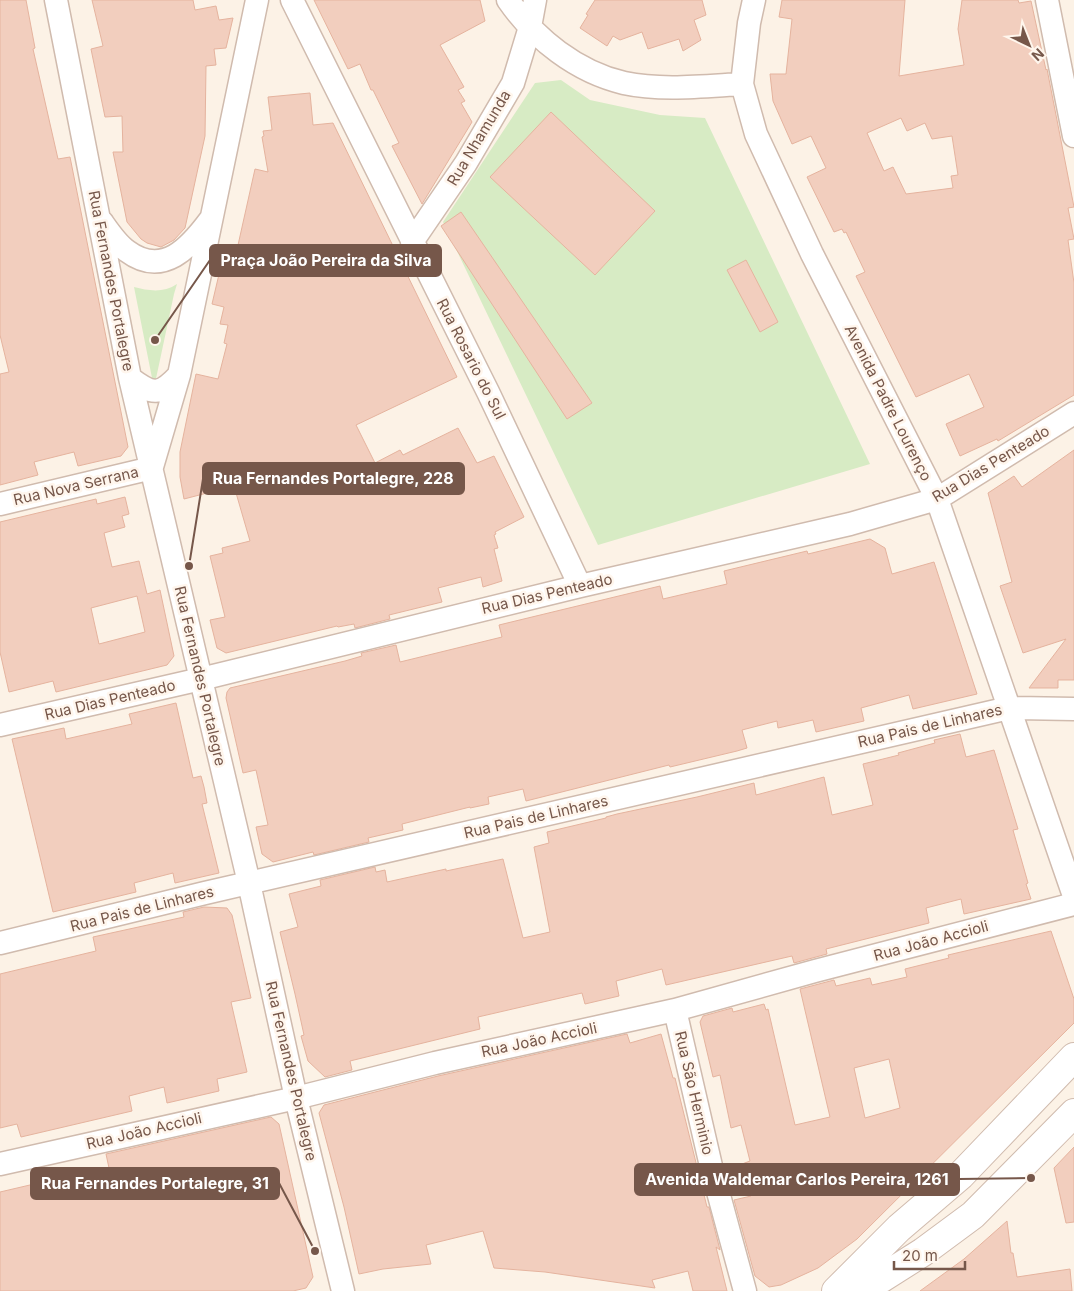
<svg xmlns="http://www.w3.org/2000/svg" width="1074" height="1291" viewBox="0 0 1074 1291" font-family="Inter,sans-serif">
	<rect width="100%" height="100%" fill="#fcf2e6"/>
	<path fill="#d7ebc4" d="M561 80 590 100 660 115 705 118 870 464 598 545 443 222 535 83Z
		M177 284 174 294 154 388 134 287C149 291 164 293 177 284Z"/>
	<path fill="#f2cebe" stroke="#e5b39e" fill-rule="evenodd" d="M0 0H26L35 48 33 49 58 159 70 157 128 447 121 456 78 466 74 452 34 462 38 475 0 485V374L9 372 0 335Z
		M92 0H193L195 10 216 6 219 20 233 18 226 48 214 49 216 65 206 66 205 136 185 228 174 240 161 247 147 243 141 239 127 222 113 152H123L122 116 105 117 91 49 103 46Z
		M314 0H480L485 21 440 45 464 87 458 90 465 101 461 103 472 122 422 204 392 146 399 143 373 90H371L360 64 348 69Z
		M595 0H702L706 15 694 20 701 40 683 51 679 39 648 49 642 32 620 40 613 36 607 46 580 28 588 15 586 14Z
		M782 0H905L899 76 964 65 958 29 962 0H1018L1019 3 1031 1 1046 70 1047 69 1074 207 1068 208 1074 239 1068 240 1074 283V395L998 441 997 439 960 456 946 424 984 407 969 374 916 397 856 276 865 272 846 232 844 233 842 229 834 232 807 177 826 168 811 136 792 144 773 101 770 74H786L792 19 779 17ZM901 118 907 131 925 123 932 139 952 136 958 175 951 176 953 188 906 194 893 167 884 171 867 133Z
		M310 93 313 125 333 123 394 248 382 267 398 256 457 377 356 425 375 463 400 450 403 455 458 428 477 463 494 456 524 517 495 532 496 534 494 535 498 548 494 549 502 581 483 587 481 577 438 588 442 602 389 615 390 619 355 628 354 624 338 627 337 626 226 653 217 648 210 620 225 617 210 556 223 553 222 548 250 541 234 486 184 499 180 477V452L196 374 218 379 227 344 224 343 228 325 220 324 224 307 212 304 220 270 232 272 255 169 268 172 262 137 264 136 263 131 272 130 268 97Z
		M551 112 655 211 595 275 490 177Z
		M461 212 592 403 567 419 441 226Z
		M746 260 778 322 760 332 727 270Z
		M1074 450V680H1058V688H1029L1066 639 1023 653 1000 586 1012 582 988 493 1014 476 1022 487Z
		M125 497 129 514 122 516 125 527 104 533 112 567 139 561 147 594 160 590 174 656 167 665 56 692 53 681 9 692 0 652V522L96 499 97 504ZM137 596 145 632 99 644 91 608Z
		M870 539 885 548 892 574 934 562 977 694 913 709 909 695 861 708 864 721 816 732 813 720 778 728 777 721 742 730 747 748 737 751 670 767 669 765 526 801 523 789 488 797 489 804 470 808V807L402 824 403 830 368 838 369 842 314 855 313 852 273 862 262 854 256 827 268 825 256 770 243 773 226 698 227 692 230 688 345 661 362 656 361 653 396 645 400 662 502 637 499 625 660 586 663 599 727 584 724 571 807 551 808 554Z
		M176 703 193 778 201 776 204 787 207 803 202 804 219 873 175 883 173 873 134 883 136 892 53 912 12 739 64 728 66 739 132 724 129 714Z
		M960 734 966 757 994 750 1018 829 1013 830 1028 883 1026 884 1031 899 964 914 961 899 926 908 929 923 826 949 827 954 794 963 792 956 666 985 662 969 616 981 619 996 585 1004 582 993 478 1017 480 1029 350 1061 352 1070 325 1077 308 1061 301 1036 304 1035 295 994 280 932 298 927 289 894 321 886 320 880 375 867 376 872 385 870 387 882 446 869V871L503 859 523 938 550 932 534 847 549 843 547 832 606 818V817L617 814 697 797 754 783 756 795 824 777 832 815 873 805 863 764 899 755 898 753 935 743 934 740Z
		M204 907 227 908 232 915 251 998 231 1002 247 1072 217 1079 219 1091 167 1103 164 1087 129 1096 132 1111 21 1137 17 1124 0 1128V974L96 951 93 937 184 917 183 912Z
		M1051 931 1074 999V1023L857 1239 818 1268 781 1285 769 1287 755 1276 734 1200 751 1196 742 1164 750 1161 741 1125 731 1128 720 1075 713 1077 700 1022 703 1016 732 1008 733 1012 764 1004 766 1010 768 1009 795 1125 830 1117 800 989 834 980 836 986 870 978 872 985 907 977 905 969 949 958 948 955ZM889 1059 900 1108 865 1118 854 1068Z
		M627 1034 630 1043 661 1034 673 1078H675L707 1207H709L720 1250 716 1247 727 1291H693L688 1271 652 1280 655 1288 545 1272 494 1268 483 1231 426 1245 431 1264 383 1269 359 1274 344 1207 319 1113 324 1105 438 1076Z
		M271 1117 279 1124 313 1277 306 1288 293 1291H0V1192L64 1177V1179L109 1168 106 1154Z
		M1074 1147V1222L1066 1223 1054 1168Z
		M1007 1221 1011 1253H1013L1017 1277 1070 1269 1072 1291H920L964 1259Z"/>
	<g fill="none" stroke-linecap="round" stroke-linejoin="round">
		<g stroke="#d0bbae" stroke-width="25">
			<path id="minor" d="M56 0 130 378 249 883 296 1098 343 1291
				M292 0 488 392 580 586
				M508 0C535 39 577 72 624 83 661 91 705 86 742 84
				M754 0 749 23 742 84 756 134 812 254 937 499 1074 896
				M1047 0 1074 136
				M102 222C109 232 117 244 127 251 163 278 190 247 210 220
				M412 242 466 163 513 83 530 27 535 0
				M130 378C153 395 159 396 179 375
				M152 467 179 375 257 0
				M0 504 152 468
				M0 725 201 679 580 586 850 524 937 499 1074 413
				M0 943 205 893 1009 708 1074 709
				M675 1010 711 1166 745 1291
				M0 1164 296 1098 435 1063 675 1010 815 971 1074 904"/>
		</g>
		<g stroke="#d0bbae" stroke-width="30">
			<path id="tertiary" d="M836 1291 899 1228 961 1175 1074 1057
				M837 1291 882 1278 923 1252 973 1215 1074 1113"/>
		</g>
		<use href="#minor" stroke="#fff" stroke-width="22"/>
		<use href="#tertiary" stroke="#fff" stroke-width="28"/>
	</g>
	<g text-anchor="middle" stroke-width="5" stroke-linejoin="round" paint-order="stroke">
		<g font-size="15" fill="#76574a" stroke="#fff6ed">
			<text transform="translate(479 138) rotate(-59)" y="5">Rua Nhamunda</text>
			<text transform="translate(111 281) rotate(79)" y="5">Rua Fernandes Portalegre</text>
			<text transform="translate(471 359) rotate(63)" y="5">Rua Rosario do Sul</text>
			<text transform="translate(888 403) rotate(63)" y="5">Avenida Padre Lourenço</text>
			<text transform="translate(991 464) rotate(-31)" y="5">Rua Dias Penteado</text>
			<text transform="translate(76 486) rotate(-13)" y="5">Rua Nova Serrana</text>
			<text transform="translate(547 594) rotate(-13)" y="5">Rua Dias Penteado</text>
			<text transform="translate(200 676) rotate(77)" y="5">Rua Fernandes Portalegre</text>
			<text transform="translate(110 700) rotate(-13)" y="5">Rua Dias Penteado</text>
			<text transform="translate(930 726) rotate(-13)" y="5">Rua Pais de Linhares</text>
			<text transform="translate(536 817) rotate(-13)" y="5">Rua Pais de Linhares</text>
			<text transform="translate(142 909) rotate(-14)" y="5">Rua Pais de Linhares</text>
			<text transform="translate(931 941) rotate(-15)" y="5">Rua João Accioli</text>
			<text transform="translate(539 1040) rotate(-12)" y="5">Rua João Accioli</text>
			<text transform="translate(291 1071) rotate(77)" y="5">Rua Fernandes Portalegre</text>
			<text transform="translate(694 1093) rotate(77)" y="5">Rua São Herminio</text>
			<text transform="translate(144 1131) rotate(-13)" y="5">Rua João Accioli</text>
		</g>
	</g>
	<path fill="none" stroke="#76574a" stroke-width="2" d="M155 340L210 260M189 566L203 479M1031 1178L959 1179M315 1251L279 1183"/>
	<g fill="#76574a" stroke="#fff6ed" stroke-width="2">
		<circle cx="155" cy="340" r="5"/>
		<circle cx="189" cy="566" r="5"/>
		<circle cx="1031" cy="1178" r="5"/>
		<circle cx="315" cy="1251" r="5"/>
	</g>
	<g fill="#76574a" stroke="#76574a" stroke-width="2">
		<rect x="210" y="245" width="231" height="31" rx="5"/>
		<rect x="203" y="463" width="261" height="31" rx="5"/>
		<rect x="635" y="1164" width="324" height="31" rx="5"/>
		<rect x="31" y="1168" width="248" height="31" rx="5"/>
	</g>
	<g font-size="16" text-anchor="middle" font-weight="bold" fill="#fff">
		<text x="326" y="266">Praça João Pereira da Silva</text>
		<text x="333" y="484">Rua Fernandes Portalegre, 228</text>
		<text x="797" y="1185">Avenida Waldemar Carlos Pereira, 1261</text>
		<text x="155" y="1189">Rua Fernandes Portalegre, 31</text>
	</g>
	<g transform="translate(1029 45) rotate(137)" stroke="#fff6ed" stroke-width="4" paint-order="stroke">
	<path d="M0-4L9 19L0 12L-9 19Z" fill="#76574a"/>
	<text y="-8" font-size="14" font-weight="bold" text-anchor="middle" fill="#76574a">N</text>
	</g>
	<path d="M894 1261v8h71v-8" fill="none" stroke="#76574a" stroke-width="2.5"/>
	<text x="902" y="1261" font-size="15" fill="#76574a" stroke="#fff6ed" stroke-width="4" paint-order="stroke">20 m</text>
</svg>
